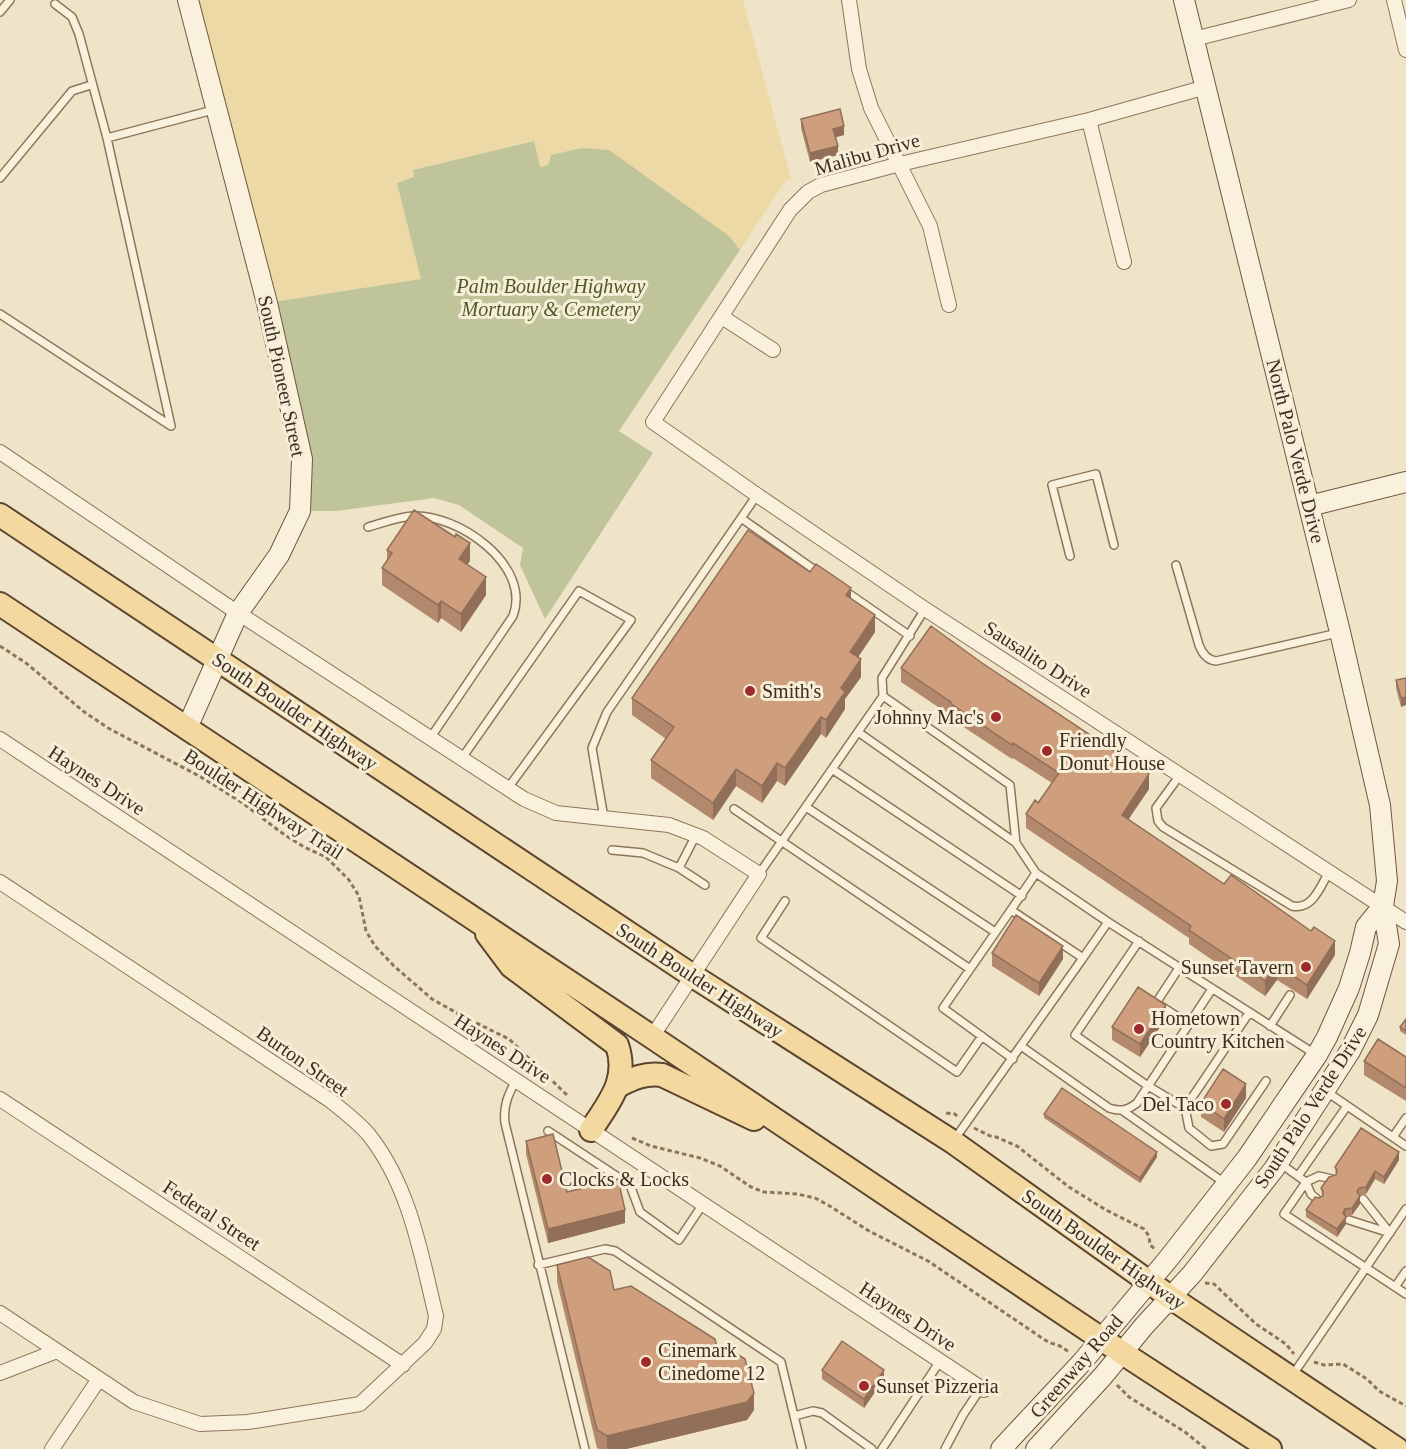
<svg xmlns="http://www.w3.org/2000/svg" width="1406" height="1449" viewBox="0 0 1406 1449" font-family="Georgia,serif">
	<rect width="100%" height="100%" fill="#f0e4c8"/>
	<path fill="#ecd9a5" d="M188 0H743L791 179 786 180 740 250 729 236 549 157 548 165 540 167 533 141 413 170 415 177 397 183 422 279 267 303Z"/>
	<path fill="#bfc49a" d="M534 141 540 167 548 165 551 155 582 148 609 150 729 236 740 250 619 431 653 453 545 619 520 565 523 548 459 505 434 498 336 511H300L302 459 267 303 421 279 397 183 414 177 413 170Z"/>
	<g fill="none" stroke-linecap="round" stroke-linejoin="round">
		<g stroke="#8d765c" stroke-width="10">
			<path id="lane" d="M55 4 72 17 79 34 107 138 171 426
				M0 12 10 0
				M107 138 213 110
				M0 178 72 91 91 85
				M0 314 171 426
				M741 518 819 573
				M368 527C382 523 398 517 413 516 458 514 532 565 513 616L431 737
				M1070 556 1052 485 1096 474 1114 545
				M1176 565 1199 645C1202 653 1207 660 1216 661L1338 633
				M845 591 910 636
				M883 696 1010 785 1016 843 1036 873 1108 922 1083 958
				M858 732 1016 843
				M462 758 579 591 631 620 508 788
				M832 769 1022 896
				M1180 775 1156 808 1158 821 1163 827 1292 906C1313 910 1320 887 1329 872
				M806 807 995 932
				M734 809 970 969
				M604 818 592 748 607 712 757 495
				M696 835 679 868 705 885
				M612 850 643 853 679 868
				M759 874 883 696 882 678 925 609
				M785 901 761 938 957 1072 982 1036
				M1011 910 1036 873
				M1108 922 1315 1054
				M1139 941 1075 1035 1148 1086 1185 1108 1249 1013
				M1179 968 1156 1003 1189 1024
				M1270 1026 1290 995
				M1021 1046 1109 1108C1121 1112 1128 1110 1137 1103L1212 989
				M516 1080C508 1095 503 1106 505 1123L585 1449
				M1327 1092 1406 1146
				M1185 1108 1189 1128 1211 1146 1223 1144 1266 1081
				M1123 1111 1226 1184
				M548 1131 630 1185 640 1212 679 1240 703 1204
				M1393 1137 1406 1118
				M954 1140 1083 958 1011 910 943 1008 1013 1059
				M1281 1164 1306 1182 1284 1214 1406 1294
				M1298 1176 1347 1106
				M1318 1200 1311 1194 1306 1182 1319 1176 1332 1179
				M1349 1220 1390 1233 1363 1199
				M538 1265 605 1249 615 1251 781 1362 802 1449
				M1395 1287 1406 1271
				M1292 1376 1406 1209
				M794 1416 813 1411 822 1413 872 1449
				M882 1449 940 1361
				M945 1449 963 1415 981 1388"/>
		</g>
		<g stroke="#8d765c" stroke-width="16">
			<path id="street" d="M849 0 859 69 871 108 930 226 949 305
				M1394 0 1406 50
				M1194 39 1349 0
				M1206 87 1089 120 900 164 821 185 808 192 790 210 653 422 757 495 925 609 1406 922
				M1089 120 1124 262
				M722 317 773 350
				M0 452 238 613 524 799 556 813 669 825 703 838 759 874 652 1037
				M0 739 984 1390
				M0 882 331 1101C343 1111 358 1122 369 1135 410 1187 421 1254 436 1316L434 1329 425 1343 360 1404 248 1422 200 1424 134 1402 0 1313
				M0 1099 403 1365
				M0 1373 57 1351
				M52 1449 99 1379"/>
		</g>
		<g stroke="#6f573f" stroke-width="22">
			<path id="secondary" d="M1309 506 1406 482
				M187 728 238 613 279 555 300 511 302 459 267 303 188 0
				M1001 1449 1083 1361 1169 1258 1247 1158 1317 1055 1327 1037 1349 988 1360 953 1366 927 1383 906
				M1036 1449 1103 1376 1144 1326 1192 1274 1274 1169 1350 1051 1368 1015 1389 944 1383 906 1387 881 1380 805 1340 632 1184 0"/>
		</g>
		<g stroke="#5b4430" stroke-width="26">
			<path id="primary" d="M0 515 693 976 953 1142 1170 1297 1397 1449
				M0 604 652 1037 1121 1352 1270 1449
				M487 934 511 966 617 1045C629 1080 609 1102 591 1130
				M618 1086C633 1078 645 1073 662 1075L754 1119"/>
		</g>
		<path stroke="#8d765c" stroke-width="3" stroke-dasharray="4.5 3" stroke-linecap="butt" d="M0 646 26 663 83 711 108 728 201 777 241 802 282 833 304 847 326 857 349 880 359 896 366 931 375 946 394 966 432 999 464 1017 509 1039 567 1095
			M946 1113 955 1114 959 1118
			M974 1128 990 1136 996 1137 1017 1146 1069 1187 1106 1210 1144 1229 1149 1236 1150 1245 1155 1249
			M632 1138 651 1146 700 1158 720 1166 751 1187 764 1192 797 1194 815 1198 828 1205 869 1231 928 1261 1048 1342 1060 1346 1069 1352
			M1205 1283 1214 1284 1256 1324 1286 1344 1294 1354
			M1314 1362 1324 1365 1343 1364 1367 1379 1379 1391 1406 1406
			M1117 1385 1129 1397 1185 1432 1206 1449"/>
		<use href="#lane" stroke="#faf1dc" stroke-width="7"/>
		<use href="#street" stroke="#faf1dc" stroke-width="14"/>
		<use href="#secondary" stroke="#faf1dc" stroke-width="20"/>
		<use href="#primary" stroke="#f3d9a0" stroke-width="22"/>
	</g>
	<path fill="#b2896c" d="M801 119 844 135 835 137 838 155 810 162 801 128Z
		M455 537 470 561 467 564 486 595 461 632 441 618 438 623 382 585V568L387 561V550Z
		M810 572 851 598 875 632 858 657 861 677 845 699V709L826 738 821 734 785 786 777 781 762 803 736 786 713 820 651 778V760L666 739 632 715V698Z
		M901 668 1149 789 1128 819 1224 884 1335 955 1307 999 1277 980 1265 996 1189 944V938L1026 828V814L1038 803 1052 783 1013 758 1012 759 950 718V715L901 682Z
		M1406 678 1401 707 1396 688V680Z
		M992 953 1063 959 1039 996 992 966Z
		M1166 1018 1140 1057 1112 1040V1027Z
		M1406 1019V1035L1400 1031V1027Z
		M1406 1057V1101L1364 1075V1061Z
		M1246 1098 1224 1132 1201 1117V1103Z
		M1044 1114 1157 1157 1140 1183 1044 1118Z
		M526 1141 567 1192 625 1223 548 1243 526 1154Z
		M1399 1160 1384 1184 1375 1179 1366 1194 1359 1195 1360 1204 1352 1215 1345 1216 1346 1224 1337 1237 1306 1217V1210L1322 1196 1321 1188 1336 1175 1335 1167Z
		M557 1265 614 1290 718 1352 754 1410 747 1420 626 1449H599L597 1448 557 1282Z
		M822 1370 884 1379 864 1408 822 1379Z"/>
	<path fill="#916f58" d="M844 126V135L833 138V129Z
		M838 146V155L810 162V153Z
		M470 543V561L459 576V559Z
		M486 577V595L461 632V614Z
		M851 588V605L846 595Z
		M441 601V618L438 623V605Z
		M875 615V632L850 669V652Z
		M861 659V677L845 699V709L826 738V720L841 688Z
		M1406 697V705L1401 707V698Z
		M821 717V734L785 786V768Z
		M777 763V781L762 803V786Z
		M736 769V786L713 820V803Z
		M1149 774V789L1122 829V815Z
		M1335 941V955L1307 999V985Z
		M1063 946V959L1039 996V983Z
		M1277 965V980L1265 996V981Z
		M1166 1005V1018L1140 1057V1044Z
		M1246 1084V1098L1224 1132V1119Z
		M1157 1152V1157L1140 1183V1178Z
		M1399 1152V1160L1384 1184V1177Z
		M1375 1171V1179L1366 1194V1187Z
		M1360 1196V1204L1352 1215V1208Z
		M1345 1209 1346 1224 1337 1237V1229Z
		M625 1210V1223L548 1243V1229Z
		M884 1370V1379L864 1408V1399Z
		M754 1393V1410L747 1420 626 1449H607V1436Z"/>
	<path fill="#cf9f7d" stroke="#916f58" stroke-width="1.5" d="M840 109 844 126 833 129 838 146 810 153 801 119Z
		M414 510 455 537 456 534 470 543 459 559 486 577 461 614 441 601 438 605 382 568 392 553 387 550Z
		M748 530 810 572 816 564 851 588 846 595 875 615 850 652 861 659 841 688 845 692 826 720 821 717 785 768 777 763 762 786 736 769 713 803 651 760 674 727 632 698Z
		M931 626 982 663 1149 774 1122 815 1224 884 1231 875 1311 931 1314 927 1335 941 1307 985 1277 965 1265 981 1189 930 1191 926 1026 814 1035 800 1038 803 1059 773 1013 743 1012 745 950 703 951 702 901 668Z
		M1406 678V697L1401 698 1396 680Z
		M1016 915 1063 946 1039 983 992 953Z
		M1138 987 1166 1005 1140 1044 1112 1027Z
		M1406 1019V1031L1400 1027Z
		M1378 1039 1406 1057V1088L1364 1061Z
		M1223 1069 1246 1084 1224 1119 1201 1103Z
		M1062 1088 1157 1152 1140 1178 1044 1114Z
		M1361 1128 1399 1152 1384 1177 1375 1171 1366 1187 1359 1188 1357 1192 1360 1196 1352 1208 1345 1209 1343 1213 1346 1217 1337 1229 1306 1210 1315 1197 1319 1198 1323 1196V1191L1321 1188 1329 1177 1336 1175 1337 1170 1335 1167Z
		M553 1134 567 1192 618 1179 625 1210 548 1229 526 1141Z
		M588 1257 610 1271 614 1290 631 1286 715 1339 718 1352 731 1350 745 1359 754 1393 747 1402 607 1436 597 1430 557 1265Z
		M842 1341 884 1370 864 1399 822 1370Z"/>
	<g fill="#9e2a2b" stroke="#f7eed8" stroke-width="2">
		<circle cx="750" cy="691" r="6"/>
		<circle cx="996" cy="717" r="6"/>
		<circle cx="1047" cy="751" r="6"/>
		<circle cx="1306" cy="967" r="6"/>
		<circle cx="1139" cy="1029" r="6"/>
		<circle cx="1226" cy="1104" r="6"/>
		<circle cx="547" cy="1179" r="6"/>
		<circle cx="646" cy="1362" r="6"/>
		<circle cx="864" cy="1386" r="6"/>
	</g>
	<g text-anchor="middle" stroke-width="6" stroke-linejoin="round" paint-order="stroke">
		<g font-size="20" fill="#3d2e20" stroke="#f7eed8">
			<text transform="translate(867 154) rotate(-16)" y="7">Malibu Drive</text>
			<text transform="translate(282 376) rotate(78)" y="7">South Pioneer Street</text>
			<text transform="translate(1296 451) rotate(76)" y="7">North Palo Verde Drive</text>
			<text transform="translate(1038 659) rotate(33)" y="7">Sausalito Drive</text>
			<text transform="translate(295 711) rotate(34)" y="7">South Boulder Highway</text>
			<text transform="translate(97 780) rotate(33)" y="7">Haynes Drive</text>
			<text transform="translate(264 804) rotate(33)" y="7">Boulder Highway Trail</text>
			<text transform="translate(700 980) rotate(33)" y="7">South Boulder Highway</text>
			<text transform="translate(503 1048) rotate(33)" y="7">Haynes Drive</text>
			<text transform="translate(303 1061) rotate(35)" y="7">Burton Street</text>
			<text transform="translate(1310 1107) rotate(-57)" y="7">South Palo Verde Drive</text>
			<text transform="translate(212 1215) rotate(33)" y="7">Federal Street</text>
			<text transform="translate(1104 1249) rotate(35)" y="7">South Boulder Highway</text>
			<text transform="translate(908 1316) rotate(33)" y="7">Haynes Drive</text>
			<text transform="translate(1076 1366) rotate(-49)" y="7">Greenway Road</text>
		</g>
		<g font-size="20" font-style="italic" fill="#4d5a26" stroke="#f7eed8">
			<text x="551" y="293">Palm Boulder Highway<tspan x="551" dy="23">Mortuary &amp; Cemetery</tspan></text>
		</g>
		<g font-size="20" fill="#3d2e20" stroke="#f7eed8" text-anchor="start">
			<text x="762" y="698">Smith's</text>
			<text x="984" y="724" text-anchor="end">Johnny Mac's</text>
			<text x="1059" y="747">Friendly<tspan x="1059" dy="23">Donut House</tspan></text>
			<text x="1294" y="974" text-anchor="end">Sunset Tavern</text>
			<text x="1151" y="1025">Hometown<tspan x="1151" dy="23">Country Kitchen</tspan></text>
			<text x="1214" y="1111" text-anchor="end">Del Taco</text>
			<text x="559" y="1186">Clocks &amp; Locks</text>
			<text x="658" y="1357">Cinemark<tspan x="658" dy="23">Cinedome 12</tspan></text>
			<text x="876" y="1393">Sunset Pizzeria</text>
		</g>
	</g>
</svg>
